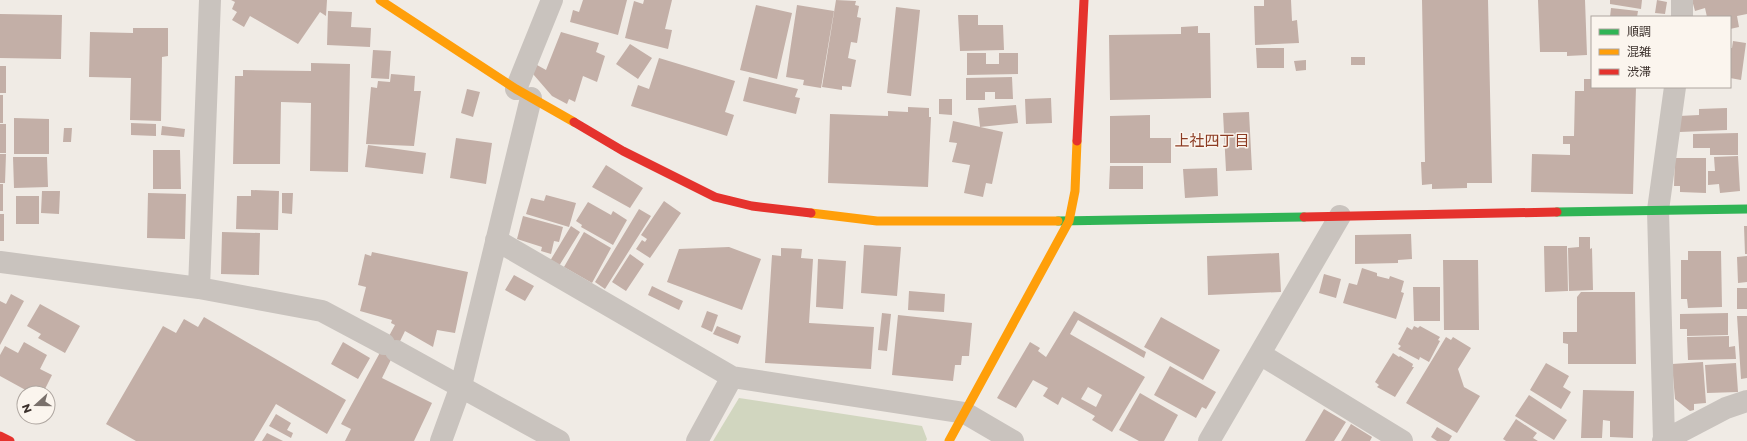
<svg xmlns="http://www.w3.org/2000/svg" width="1747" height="441" viewBox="0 0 1747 441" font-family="Montserrat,'Noto Sans JP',sans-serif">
	<rect width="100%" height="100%" fill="#f0ebe5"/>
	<path fill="#d1d6bf" d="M739 398 922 426 927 439 926 441H713Z"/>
	<path fill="#c3afa7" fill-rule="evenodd" d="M231 0H327L326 16 320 12 298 44 250 16 244 27 232 20 237 12 232 9 235 2Z
		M583 0H627L618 35 570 22 573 10 579 12Z
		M644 0H672L665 29 672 30 668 49 625 38 634 1 643 4Z
		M836 0 856 1 855 5 859 6 857 17 861 18 857 43 851 42 848 58 856 60 851 87 842 86V90L822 87Z
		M1264 0H1291L1292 21 1297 20 1299 43 1255 45 1254 6H1264Z
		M1422 0H1488L1492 183H1467V188L1432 189V184L1422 185 1421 162H1425Z
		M1538 0H1585L1587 55 1567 56V52H1540Z
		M1610 0H1642L1641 9 1610 4Z
		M1657 0 1667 2 1665 14 1655 13Z
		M1692 0H1747V14L1737 16 1739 27 1730 29V17H1707L1705 8 1695 11Z
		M756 5 792 13 777 79 740 70Z
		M797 5 834 11 821 88 803 85 804 80 786 77Z
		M896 7 920 10 911 96 887 93Z
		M1611 8 1638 11 1637 17H1610Z
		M328 11 352 12 351 27 371 28 370 47 327 45Z
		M0 14 62 15 61 59 0 58Z
		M958 15H978V25H1003L1004 50 960 51Z
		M1198 26V33H1210L1211 98 1110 100 1109 35 1181 34V27Z
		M133 28H168V56L162 57 161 121 130 120 131 78 89 77 90 32 133 33Z
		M561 32 599 43 596 52 605 56 597 82 583 76 575 102 569 99 567 104 552 96 533 74 537 65 546 70Z
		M1733 41 1746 43 1741 80 1730 78V48H1732Z
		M630 44 652 58 638 79 616 64Z
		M1256 48H1284V68H1257Z
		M373 50 391 51 389 79 371 78Z
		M967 53H986V64H999V53H1018V74L967 75Z
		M1351 57H1365V65H1351Z
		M659 58 735 81 725 112 734 115 727 136 631 106 638 85 649 89Z
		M1306 60V70L1296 71 1294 61Z
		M311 63 350 64 348 172 310 171 311 103 281 102 280 164H233L235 76H243V70L311 71Z
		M0 66H6V93H0Z
		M391 74 415 76 414 91H421L414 146 366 144 371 87 377 88 378 81 390 82Z
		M749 77 798 89 795 97 800 98 796 114 743 101Z
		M1012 77 1013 99H995V92H985V100H966V78Z
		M1584 79H1592V87H1636L1633 194 1531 192 1532 154 1570 155V144H1563V136H1574L1575 91H1584Z
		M467 89 480 92 473 117 461 113Z
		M0 95H3V123H0Z
		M1051 98 1052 123 1026 124 1025 99Z
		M939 99H952V115L939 114Z
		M1016 105 1018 123 980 127 978 108Z
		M908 107 929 108V117H931L928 187 828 183 830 114 888 116V111L908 112Z
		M1727 108V130L1680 132 1679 116 1699 115V109Z
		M1249 112 1252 170 1226 171 1223 113Z
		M1150 115V138H1171V163H1110V116Z
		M14 118 49 119V154H14Z
		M953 121 1003 132 992 184 986 183 983 197 964 193 970 165 952 162 957 143 949 142Z
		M131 123 156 124V136L131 135Z
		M0 124H6V153H0Z
		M162 126 185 129 184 137 161 135Z
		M64 128H72L71 142H63Z
		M1738 133V155H1710V148H1693V134Z
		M456 138 492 143 486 184 450 178Z
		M368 145 426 153 423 174 365 167Z
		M153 150H180L181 189H153Z
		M0 154H6L5 183H0Z
		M1738 156 1740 191 1720 193 1719 184 1708 185V171H1715L1714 157Z
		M13 157H47L48 187 14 188Z
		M1675 158H1706V193L1680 192V186H1674Z
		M606 165 643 188 630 208 592 187Z
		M1110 166H1143V189H1109Z
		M1217 168 1218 196 1185 198 1183 169Z
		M0 184H3V211H0Z
		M251 190 279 191 278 230 236 229 237 196H251Z
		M42 191H60L59 214 41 213Z
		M148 193 186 194 185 239 147 238Z
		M282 193H293L292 214 282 213Z
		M546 195 576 203 569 227 526 214 531 198 544 201Z
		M16 196H39V224H16Z
		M664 201 681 213 650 258 636 249 642 240 645 242 647 239 641 235Z
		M588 202 611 215 613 211 627 220 613 245 581 227 582 225 576 221Z
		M639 209 651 216 605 289 595 282Z
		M0 214H4V241H0Z
		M523 216 563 227 559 242 554 241 551 254 541 251 542 247 517 239Z
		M571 226 580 232 559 266 550 261Z
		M1744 226H1747V254H1745Z
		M222 232 260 233 259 275 221 274Z
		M584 232 611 248 592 283 564 267Z
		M1411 234 1412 259 1398 260V263L1355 264V235Z
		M1579 237H1590V249L1592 248 1593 290 1569 291 1568 248 1579 247Z
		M864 245 901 247 897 296 861 293Z
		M1544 246H1567L1568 291 1545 292Z
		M729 247 761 259 742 310 667 282 679 249Z
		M781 248 802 249 801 258 813 259 809 323 874 327 871 369 765 363 772 255 781 256Z
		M1688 251H1721L1722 307 1688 308 1687 299H1681V260H1688Z
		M372 252 468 272 455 333 437 330 433 347 405 331 382 378 432 403 414 441H345L351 429 341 424 395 325 391 323 392 320 360 311 366 287 358 285 365 254 371 256Z
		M1279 253 1281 292 1208 295 1207 256Z
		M630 254 644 264 626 291 612 282Z
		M1747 256V282L1738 283 1737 257Z
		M818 259 846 261 843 309 816 307Z
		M1443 260H1478L1479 330H1444Z
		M1362 268 1377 273V276L1389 279 1390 276 1404 281 1401 292 1404 293 1396 319 1343 303 1349 283 1357 285Z
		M1324 274 1341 279 1336 298 1319 293Z
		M514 275 534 286 525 301 505 290Z
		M652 286 683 301 679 310 648 295Z
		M1413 287H1440V321H1414Z
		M1737 288H1747V309H1737Z
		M909 291 945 294 944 312 908 310Z
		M1581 292H1635L1636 364H1568V344L1563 343V332H1577V297Z
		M11 294 24 301 0 345V301L6 304Z
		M40 304 80 326 65 353 38 338 41 334 27 326Z
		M707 311 718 315 712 332 701 327Z
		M1074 311 1146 352 1144 358 1078 320 1070 334 1145 377 1112 432 1092 420 1095 416 1062 397 1058 405 1043 396 1048 388 1033 380 1016 408 997 398 1030 342 1040 348 1038 351 1046 357ZM1088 387 1102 395 1096 407 1081 399Z
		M882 313 891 314 887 351 878 350Z
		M1728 313V335L1687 336V329H1680V314Z
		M898 315 972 323 969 356H962L961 365H955L953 381 892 375Z
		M1737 316H1747V378L1741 379Z
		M204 317 346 400 327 434 276 404 254 441H136L106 424 163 326 176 333 184 319 198 327Z
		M1161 317 1220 350 1203 380 1144 347Z
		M717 326 741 336 738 344 713 334Z
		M1414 326 1418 328 1420 326 1440 337 1438 340 1440 341 1429 362 1420 357 1419 360 1398 349 1401 346 1398 344 1407 327 1412 330Z
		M1729 336V347L1735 346 1736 359 1688 360 1687 337Z
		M1446 337 1451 340 1453 337 1471 348 1458 369 1464 387 1480 396 1457 433 1406 403Z
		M24 342 47 355 40 369 52 375 43 393H31L0 376V355L5 346 18 353Z
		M343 342 370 358 358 379 331 364Z
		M1393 353 1399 357 1400 356 1413 364 1412 367H1414L1395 397 1377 387 1379 385 1375 382Z
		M1703 362 1706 403 1694 404V410L1690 411 1675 399 1672 364Z
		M1546 363 1569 376 1563 387 1571 392 1561 409 1530 390Z
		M1736 363 1738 392 1707 393 1705 365Z
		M1170 366 1216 392 1206 409 1202 407 1196 418 1154 395Z
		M1583 390 1634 391 1633 438 1610 437V421L1603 420 1602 438H1581Z
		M1140 393 1178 415 1164 441H1139L1119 430Z
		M1529 395 1567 420 1554 440 1515 416Z
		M1324 409 1346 422 1334 441H1305Z
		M276 414 291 423 287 430 293 433 291 438 269 426Z
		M1516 419 1537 433 1533 438 1538 441H1506L1503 439Z
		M1351 424 1372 437 1370 441H1341Z
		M1437 427 1452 436 1449 441H1437L1431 437Z
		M267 433 283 441H262Z"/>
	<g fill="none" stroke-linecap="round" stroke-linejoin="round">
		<path stroke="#c9c3be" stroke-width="22" d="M1682 17V0
			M516 89 552 0
			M496 240 732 377 965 413 1013 441
			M0 262 199 288 322 311 384 344
			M199 288 210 0
			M396 351 559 441
			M1260 354 1402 441
			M1664 440 1658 210 1675 87
			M441 441 461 386 531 98
			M697 441 732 377
			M1209 441 1340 216
			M1663 441 1726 408 1747 401"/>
		<path stroke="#30b455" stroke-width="9" d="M1557 212 1747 209
			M1058 221 1304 217"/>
		<path stroke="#ff9f0a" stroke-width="9" d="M380 0 516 89 574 122
			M811 213 877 221H1058
			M949 441 1069 221 1075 191 1077 141"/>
		<path stroke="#e5322d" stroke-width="9" d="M574 122 623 151 715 197 752 206 811 213
			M1077 141 1084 0
			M1304 217 1557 212
			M0 436 10 441"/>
	</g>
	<g text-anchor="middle" stroke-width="3" stroke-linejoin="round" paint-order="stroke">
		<g font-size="15" fill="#8c3b22" stroke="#fbf5ee">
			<text x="1212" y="146">上社四丁目</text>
		</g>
	</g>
	<rect x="1591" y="16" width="140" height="72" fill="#fbf5ee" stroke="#aea6a0"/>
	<rect x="1599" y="29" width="20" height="6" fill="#30b455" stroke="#aea6a0"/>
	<text x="1627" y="36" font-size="12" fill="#3b302b">順調</text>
	<rect x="1599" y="49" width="20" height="6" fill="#ff9f0a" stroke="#aea6a0"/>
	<text x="1627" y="56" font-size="12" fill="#3b302b">混雑</text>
	<rect x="1599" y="69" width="20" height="6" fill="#e5322d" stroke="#aea6a0"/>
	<text x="1627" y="76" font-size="12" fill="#3b302b">渋滞</text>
	<g transform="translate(36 405) rotate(249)"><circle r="19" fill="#fbf5ee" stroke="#aea6a0"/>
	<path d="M0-3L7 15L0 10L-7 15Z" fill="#7a716c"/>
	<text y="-6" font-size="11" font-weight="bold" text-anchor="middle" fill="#3b302b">N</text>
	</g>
</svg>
